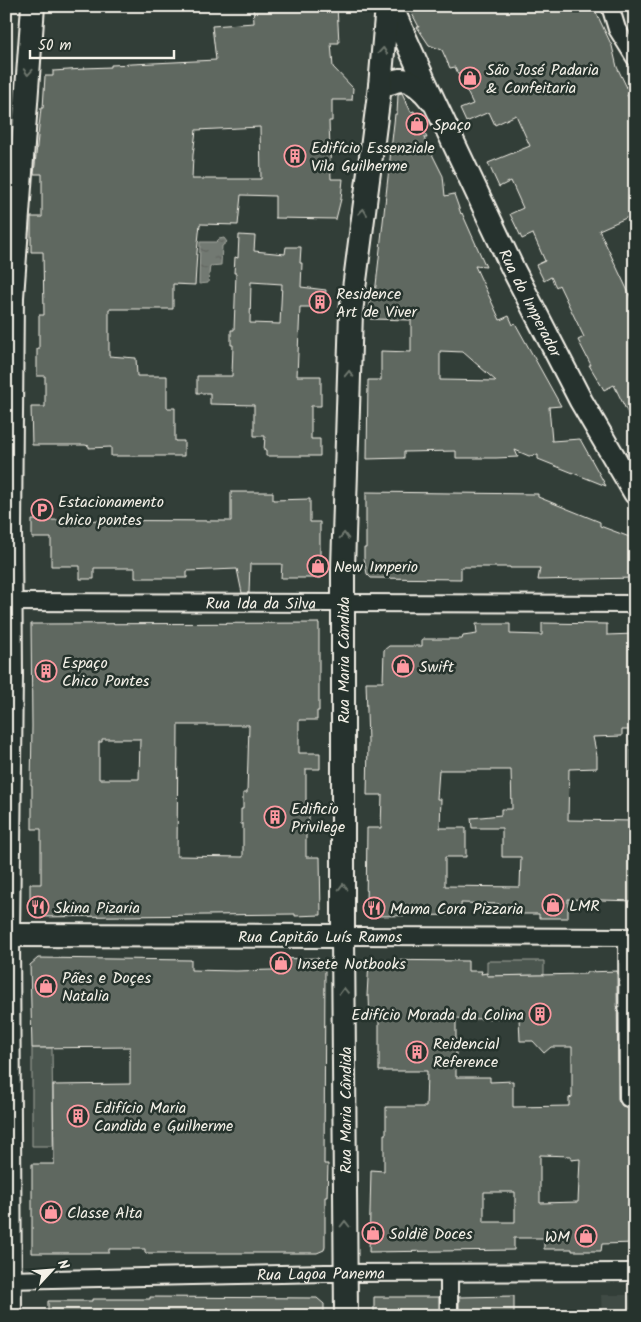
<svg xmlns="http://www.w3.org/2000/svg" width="641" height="1322" viewBox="0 0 641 1322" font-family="Kalam,sans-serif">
	<defs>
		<pattern id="water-ripples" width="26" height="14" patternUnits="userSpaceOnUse" patternTransform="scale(1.25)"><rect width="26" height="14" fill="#727972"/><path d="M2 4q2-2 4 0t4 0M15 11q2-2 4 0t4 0" fill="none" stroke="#60635e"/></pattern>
	</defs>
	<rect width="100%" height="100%" fill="#323e38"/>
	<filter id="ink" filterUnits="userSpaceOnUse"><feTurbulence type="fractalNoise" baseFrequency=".02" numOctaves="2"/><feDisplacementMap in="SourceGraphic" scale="10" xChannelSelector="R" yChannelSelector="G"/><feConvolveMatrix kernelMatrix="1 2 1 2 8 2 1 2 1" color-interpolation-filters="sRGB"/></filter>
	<g filter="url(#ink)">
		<path fill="#404b44" d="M601 1295H635V1316H602Z"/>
		<path fill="#4c564f" stroke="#a0a49c" d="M487 961H544V975L487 976Z
			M32 1048H52L53 1146H32Z"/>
		<path fill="url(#water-ripples)" stroke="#a6a9a1" d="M224 238 227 242 222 246 221 265 210 266 208 283 199 284 200 242H216L219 239Z
			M630 740H635V792H631Z"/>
		<path fill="#5f6861" stroke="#f4f1e8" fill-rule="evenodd" d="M253 6H337L339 43H331L333 67 353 88 352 100H332V121H329L331 179H343L341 199 336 219 275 218V196L241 195 238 225 200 224 197 252 195 285 173 284V309H109V356L136 358 137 376H167V408H175V441H184V456H111V447L89 448V446L85 445H32L31 407H45V376H37V349H39V315H44L43 252H31V217H42V174H34L41 108H43L45 76H53V71L84 69V68L111 67V65L216 60 212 26 254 23ZM260 127 261 179H192L193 155 196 130Z
			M408 6H593L612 46 617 67 630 94 627 95 635 110V214L599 230 635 306V428L614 385 604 390 589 365H591L578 340 584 337 559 285 556 287 551 277 544 281 536 265 545 261 533 234 522 239 510 214 523 208 511 181 499 187 488 163 530 146 516 115 495 125 489 112 466 122 460 109 473 104 455 67 450 68 442 50 429 45 417 27H419Z
			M402 93 411 112 414 111 427 138H424L443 176 445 196 454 194 461 214 462 213 486 267 475 266 500 320 509 316 513 325 515 323 561 406 549 407 552 441 580 439 606 486 538 459V455L529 456 515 450 518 457 496 458H456V451L404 452V458L367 459 368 380H381V351L411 352V320L370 319V293L375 294 395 114H397L398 94ZM440 351 463 352 496 381 440 380Z
			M239 235 255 236 254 251 285 254 286 247H301L300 263H302L301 287 326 290 324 307H300L297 376H321V406H311V439H320V456H266V450H264L265 436H254V405L210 404V393H197V376H232L233 345H231V330H234L236 273H234L235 257 238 258ZM251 282 282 284 280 324 250 323Z
			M231 492H273V500L310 499V522H320V578H281L282 564H250L249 593H242L237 569 187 571V578H135V568H94V579H80V566H51V538H32V520L231 521Z
			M366 492 538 494V497L600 522V526L635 539V578L538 580 540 568H510V567H461V579L371 578 367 574 364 558V548H366Z
			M319 623V711H317V720H299V753H320V769H306V809H309V824H306V857H320L321 915 295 916V914L36 917 30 910V884H41V829H32V785H31L32 726 31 624ZM178 725H249L247 793H243V809H241V824H243V857L177 856ZM102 739H140L139 779H99V742H102Z
			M542 623 607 624V635L635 634V730H622V736L593 737 597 756V768L569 769 568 820 635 821V901L568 899V918H539V914H499V904L461 903 462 915 372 916 366 910 367 828H381L382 795H367L368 742 366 682H383L384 650 389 646H422V639H462L463 636 477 634 476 624H510V634L542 635ZM439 770H511L512 809H501V815L471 818 472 828H502V857H521L520 887 445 886V857H466V828H440L441 799H437Z
			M38 958 191 960V970L236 971 273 970V959L318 958 325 966 324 1164H328L327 1197H325V1246L324 1250 317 1253H145V1249H109V1253H32V1164H54L53 1085 130 1084V1047L32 1048 30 965Z
			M369 960 468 961V971H482L481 974 487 973V976L586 974V972L617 971 618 1099 622 1106 629 1108 635 1106V1243L602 1244 601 1251H572V1249H544V1238H514V1250L369 1252 371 1170 384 1171V1134H386V1107H426L427 1071H379V1020H370L369 996H367ZM456 1018 471 1019 519 1018 520 1041H533L544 1053 551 1047H572V1097L569 1098V1106L513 1107V1081L490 1082V1077H456ZM540 1155 571 1156V1160L580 1159 578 1202 540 1203ZM484 1192H515V1222H484Z
			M514 1296V1316H459V1297Z
			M150 1297 317 1298 324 1304V1316H48V1301H92V1299H150Z
			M374 1297H439V1316H374Z"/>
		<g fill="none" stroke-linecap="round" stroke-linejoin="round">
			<g stroke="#f4f1e8" stroke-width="20">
				<g id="street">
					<path d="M610 6 617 29 635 58"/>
					<path id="s1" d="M6 602 635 604"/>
					<path d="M343 936 635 937"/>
					<path d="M627 937 628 1098"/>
					<path id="s2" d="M6 1280 325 1273 635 1272"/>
					<path d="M449 1316V1273"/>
				</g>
			</g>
			<g stroke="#f4f1e8" stroke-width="26">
				<g id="secondary">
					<path id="s3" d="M391 6 423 78 513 269 581 401 635 493"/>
					<path d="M380 86C386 85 393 81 400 80 412 79 424 91 431 100"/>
					<path d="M6 935 343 936"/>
					<path d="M10 1316 8 935 11 676 10 531 12 297 33 6"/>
					<path d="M346 1316 343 936V568L351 312 380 86 387 6"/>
				</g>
			</g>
			<use href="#street" stroke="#26332d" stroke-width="16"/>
			<use href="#secondary" stroke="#26332d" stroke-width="22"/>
		</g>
		<defs><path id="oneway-chevron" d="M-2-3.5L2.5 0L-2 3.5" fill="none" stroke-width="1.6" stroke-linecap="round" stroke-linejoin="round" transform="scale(1.25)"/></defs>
		<g stroke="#6e766e">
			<use href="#oneway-chevron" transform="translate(383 51) rotate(-85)"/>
			<use href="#oneway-chevron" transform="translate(28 72) rotate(94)"/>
			<use href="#oneway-chevron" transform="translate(363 212) rotate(-83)"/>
			<use href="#oneway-chevron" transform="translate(349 374) rotate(-88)"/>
			<use href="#oneway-chevron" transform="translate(344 536) rotate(-88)"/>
			<use href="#oneway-chevron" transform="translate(343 887) rotate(-90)"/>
			<use href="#oneway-chevron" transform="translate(344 991) rotate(-91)"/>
			<use href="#oneway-chevron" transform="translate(345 1224) rotate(-90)"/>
		</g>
	</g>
	<defs>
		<g id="shop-ring" transform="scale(1.125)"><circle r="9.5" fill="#26332d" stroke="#ff9aa2" stroke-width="1.5"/><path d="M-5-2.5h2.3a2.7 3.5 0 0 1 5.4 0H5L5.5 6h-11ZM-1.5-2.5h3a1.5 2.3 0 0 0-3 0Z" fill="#ff9aa2"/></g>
		<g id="building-ring" transform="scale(1.125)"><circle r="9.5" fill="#26332d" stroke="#ff9aa2" stroke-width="1.5"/><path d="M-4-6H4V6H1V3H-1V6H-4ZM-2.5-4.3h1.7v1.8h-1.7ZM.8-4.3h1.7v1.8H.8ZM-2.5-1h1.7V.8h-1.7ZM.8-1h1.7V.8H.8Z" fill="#ff9aa2"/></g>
		<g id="parking-ring" transform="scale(1.125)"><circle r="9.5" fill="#26332d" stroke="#ff9aa2" stroke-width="1.5"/><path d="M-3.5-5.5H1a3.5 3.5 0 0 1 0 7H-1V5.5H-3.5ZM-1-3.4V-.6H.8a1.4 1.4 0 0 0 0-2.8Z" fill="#ff9aa2"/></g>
		<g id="restaurant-ring" transform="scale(1.125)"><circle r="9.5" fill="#26332d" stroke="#ff9aa2" stroke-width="1.5"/><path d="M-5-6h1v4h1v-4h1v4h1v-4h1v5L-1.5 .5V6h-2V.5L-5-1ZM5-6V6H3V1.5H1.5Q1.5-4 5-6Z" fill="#ff9aa2"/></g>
	</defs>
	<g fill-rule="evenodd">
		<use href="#shop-ring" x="470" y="78"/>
		<use href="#shop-ring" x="417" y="124"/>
		<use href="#building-ring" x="295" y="156"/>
		<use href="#building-ring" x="320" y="302"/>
		<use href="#parking-ring" x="42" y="510"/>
		<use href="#shop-ring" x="318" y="566"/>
		<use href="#shop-ring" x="403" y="666"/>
		<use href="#building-ring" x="46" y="671"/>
		<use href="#building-ring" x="275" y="817"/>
		<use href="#shop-ring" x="553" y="905"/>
		<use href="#restaurant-ring" x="38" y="907"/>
		<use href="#restaurant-ring" x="374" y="908"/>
		<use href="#shop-ring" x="281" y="963"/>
		<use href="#shop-ring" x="46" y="986"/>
		<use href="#building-ring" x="540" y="1014"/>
		<use href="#building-ring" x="417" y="1052"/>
		<use href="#building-ring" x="78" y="1116"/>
		<use href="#shop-ring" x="51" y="1212"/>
		<use href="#shop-ring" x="373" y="1233"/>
		<use href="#shop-ring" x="586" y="1236"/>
	</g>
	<g text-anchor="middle" stroke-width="5" stroke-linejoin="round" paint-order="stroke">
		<g font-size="16" fill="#f4f1e8" stroke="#26332d" text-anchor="start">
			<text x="486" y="75">São José Padaria<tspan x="486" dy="18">&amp; Confeitaria</tspan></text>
			<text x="433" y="130">Spaço</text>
			<text x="311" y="153">Edifício Essenziale<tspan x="311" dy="18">Vila Guilherme</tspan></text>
			<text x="336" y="299">Residence<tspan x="336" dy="18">Art de Viver</tspan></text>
			<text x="58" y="507">Estacionamento<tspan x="58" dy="18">chico pontes</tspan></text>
			<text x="334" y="572">New Imperio</text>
			<text x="62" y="668">Espaço<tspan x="62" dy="18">Chico Pontes</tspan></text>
			<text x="419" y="672">Swift</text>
			<text x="291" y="814">Edificio<tspan x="291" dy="18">Privilege</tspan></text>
			<text x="569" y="911">LMR</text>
			<text x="54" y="913">Skina Pizaria</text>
			<text x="390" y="914">Mama Cora Pizzaria</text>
			<text x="297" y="969">Insete Notbooks</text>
			<text x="62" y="983">Pães e Doçes<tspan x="62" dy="18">Natalia</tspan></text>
			<text x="524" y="1020" text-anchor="end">Edifício Morada da Colina</text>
			<text x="433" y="1049">Reidencial<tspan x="433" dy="18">Reference</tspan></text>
			<text x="94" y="1113">Edifício Maria<tspan x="94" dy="18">Candida e Guilherme</tspan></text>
			<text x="67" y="1218">Classe Alta</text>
			<text x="389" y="1239">Soldiê Doces</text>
			<text x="570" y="1242" text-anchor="end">WM</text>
		</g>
		<g font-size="16" fill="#f4f1e8" stroke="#26332d">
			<text dy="6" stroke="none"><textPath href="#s3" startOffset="328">Rua do Imperador</textPath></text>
			<text dy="6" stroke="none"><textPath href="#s1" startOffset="255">Rua Ida da Silva</textPath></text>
			<text transform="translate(343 660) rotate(-90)" y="6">Rua Maria Cândida</text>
			<text x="320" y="942">Rua Capitão Luís Ramos</text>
			<text transform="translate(345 1110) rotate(-90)" y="6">Rua Maria Cândida</text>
			<text dy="6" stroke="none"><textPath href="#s2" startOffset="315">Rua Lagoa Panema</textPath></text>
		</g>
	</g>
	<rect width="641" height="1322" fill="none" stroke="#26332d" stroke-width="25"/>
	<rect x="12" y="12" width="616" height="1297" fill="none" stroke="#f4f1e8" stroke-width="2" filter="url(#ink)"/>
	<g transform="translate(52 1270) rotate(64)" stroke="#26332d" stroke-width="4" paint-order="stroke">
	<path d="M0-4L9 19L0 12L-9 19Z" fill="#f4f1e8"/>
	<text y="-8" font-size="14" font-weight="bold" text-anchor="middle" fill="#f4f1e8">N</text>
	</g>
	<path d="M30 50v8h144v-8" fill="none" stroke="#f4f1e8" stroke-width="2.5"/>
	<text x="38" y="50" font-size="15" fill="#f4f1e8" stroke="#26332d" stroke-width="4" paint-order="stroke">50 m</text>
</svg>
